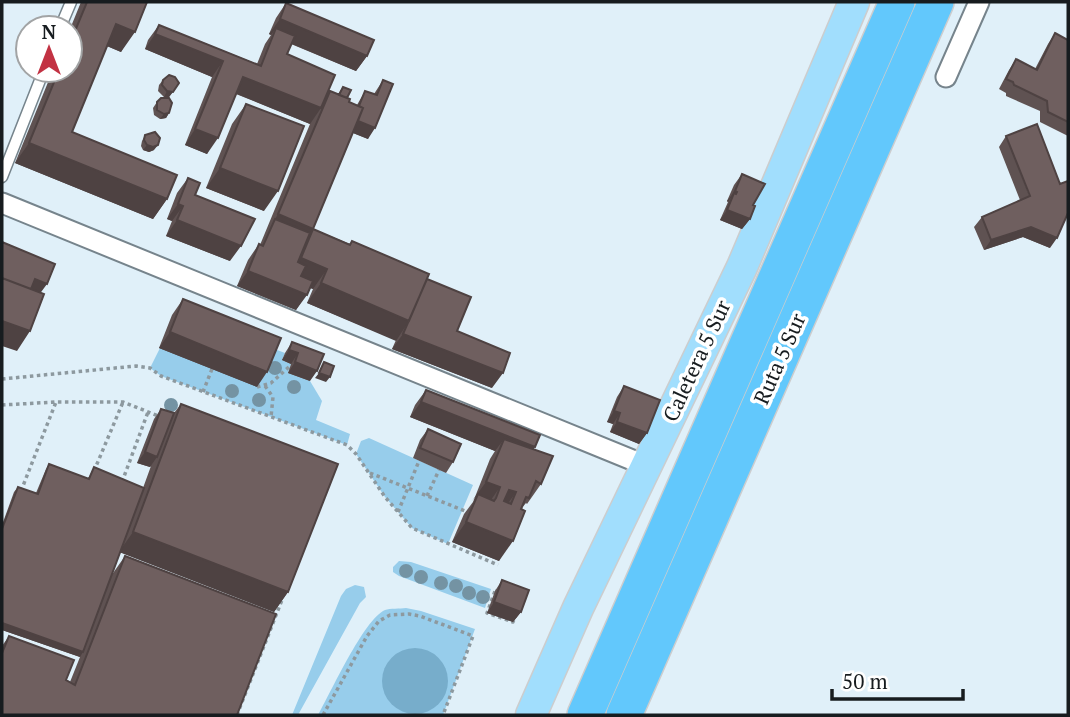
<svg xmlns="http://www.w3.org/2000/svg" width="1070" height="717" viewBox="0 0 1070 717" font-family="'PT Serif',serif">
	<rect width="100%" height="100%" fill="#e0f0f9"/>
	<path fill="#97cdeb" d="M160 348H272L285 353 282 360 291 364 288 373 310 381 322 401 316 420 350 434 347 445 161 376 150 368Z
		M369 438 473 485 448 544 412 528 385 497 356 454 361 441Z
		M399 561 411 562 491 589 485 608 399 576 393 572V567Z
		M355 585 364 587 366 597 360 603 298 715H292L341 596 346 589Z
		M406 608 421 611 475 629 443 715H318C330 694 364 619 385 610 390 608 400 609 406 608Z"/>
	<path fill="#77adcb" d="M382 681a33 33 0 1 1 66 0a33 33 0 1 1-66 0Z"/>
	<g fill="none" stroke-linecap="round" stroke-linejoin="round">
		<g stroke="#76848c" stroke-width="13">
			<path id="service" d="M60 28 71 2
				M2 177 44 70"/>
		</g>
		<g stroke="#76848c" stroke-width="23">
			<path id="minor" d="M946 77 979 2
				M2 203 647 466"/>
		</g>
		<g stroke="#cccdce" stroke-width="33">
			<path id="primary" d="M531 715 578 608 742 267 854 2"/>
		</g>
		<g stroke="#cccdce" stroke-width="38">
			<path id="motorway" d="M585 715 897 2
				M624 715 936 2"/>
		</g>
		<path stroke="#8d999f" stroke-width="3.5" stroke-dasharray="3.5 3.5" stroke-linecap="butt" d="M2 379 136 366 150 368 161 376 347 445 356 454 385 497 412 528 498 565
			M265 386 273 397 271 417
			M257 387 271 383 290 366
			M203 392 212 369
			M2 405 56 402H123L161 417
			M94 471 123 402
			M370 473 470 513
			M122 482 148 412
			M21 491 56 402
			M427 496 439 470
			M398 512 419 461
			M495 591 521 600 513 622 487 613Z
			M237 715 282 600
			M323 715 367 636 379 621 390 615 409 614 420 616 473 636 443 715"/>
		<use href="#service" stroke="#fff" stroke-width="10"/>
		<use href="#minor" stroke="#fff" stroke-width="19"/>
		<use href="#primary" stroke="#a1defd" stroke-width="30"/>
		<use href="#motorway" stroke="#62c8fc" stroke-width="35"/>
	</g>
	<g fill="#7493a3">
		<circle cx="275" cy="368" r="7"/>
		<circle cx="294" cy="387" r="7"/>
		<circle cx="232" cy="391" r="7"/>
		<circle cx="259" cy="400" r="7"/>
		<circle cx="171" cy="405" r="7"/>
		<circle cx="406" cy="571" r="7"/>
		<circle cx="421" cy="577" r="7"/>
		<circle cx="441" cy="583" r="7"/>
		<circle cx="456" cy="586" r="7"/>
		<circle cx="469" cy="593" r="7"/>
		<circle cx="483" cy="597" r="7"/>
	</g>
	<path fill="#5f5252" d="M81 2H147L121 52 107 46 72 132 167 199 153 219 15 163 53 70H70V29Z
		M286 3 367 56 356 71 291 44 287 54 327 95 330 91 338 94 343 87 349 102 357 105 365 91 374 94 383 80 368 139 353 133 313 229 350 244 352 241 427 279 457 331 492 388 392 349 396 340 307 303 313 289 310 288 296 310 237 286 248 260 259 244 260 245 310 124 236 94 207 154 185 145 212 77 145 49 148 40 159 25 257 64 265 44 271 35 269 34 276 18Z
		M1055 33 1068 40V136L1040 122V111L1006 96V93L999 89 1009 70 1016 59 1035 69 1048 44Z
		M163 80 179 83 169 97H164L158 91 159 85Z
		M157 102 169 113 166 118 160 119 154 115 153 108Z
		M246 104 264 211 206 188 232 124Z
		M145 135 154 150 149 152 143 150 141 146 142 141Z
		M1006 136 1050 248 1023 237 984 250 974 227 982 217 1020 200 999 147Z
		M742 174 753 205 750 219 742 229 720 220 728 202 727 201 734 185Z
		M188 178 195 195 230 261 166 236 172 221 167 219 177 193Z
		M183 299 257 387 159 348 172 315Z
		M292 342 310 381 288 373 291 364 282 360 285 353Z
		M624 386 647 433 639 444 610 432 613 424 607 422 617 397Z
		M426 390 534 449 541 484 527 504 526 503 521 509 499 561 452 542 464 514 473 502 490 459 495 451 410 417 415 405Z
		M181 404 288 592 274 612 120 552 111 576 125 556 276 614 2 715V646L9 636 70 682 80 657 2 630V525L14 492 18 487 36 493 46 469 49 464 88 479 94 467 143 488 151 466 150 467 137 463 154 419 161 409 174 413Z
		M428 429 453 462 446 473 413 458 420 440Z
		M502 580 521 612 513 622 487 613 495 591Z"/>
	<path fill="#4e4242" d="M280 19 367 56 356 71 273 36 276 28 271 35 269 34Z
		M116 24 135 32 121 52 102 44Z
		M155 34 223 61 212 77 145 49Z
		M243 77 321 108 310 124 232 92Z
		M167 91 173 92 169 97H164Z
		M169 113 166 118 160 119 164 114Z
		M356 120 375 128 368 139 348 131Z
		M195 129 218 138 207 154 185 145Z
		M29 143 167 199 153 219 15 163Z
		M147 145H158L154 150 149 152 143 150Z
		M220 168 278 191 264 211 206 188Z
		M735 191 737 192 731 201 734 193 728 202 727 201Z
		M178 204 183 206 172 221 167 219Z
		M727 210 750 219 742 229 720 220Z
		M278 214 313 229 299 249 275 219Z
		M177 220 241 246 230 261 166 236Z
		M1031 227 1057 238 1050 248 1023 237 984 250 991 240Z
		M301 258 327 269 313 289 287 278Z
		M248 271 307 295 296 310 237 286Z
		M35 279 47 284 36 299 28 296Z
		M321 283 409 321 396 341 307 303Z
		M2 321 30 331 17 351 2 346Z
		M170 332 267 372 257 387 159 348Z
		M403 334 503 373 492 388 392 349Z
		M289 350 298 353 291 364 282 360Z
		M295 362 317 371 310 381 288 373Z
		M319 373 330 377 326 382 315 378Z
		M421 402 535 447 525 463 504 439 495 451 410 417Z
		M614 411 620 413 613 424 607 422Z
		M617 422 647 433 639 444 610 432Z
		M145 452 157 457 150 467 137 463Z
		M486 482 500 487 486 507 478 494 472 501Z
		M509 490 516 492 502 512 495 510Z
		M466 522 513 541 499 561 452 542Z
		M133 532 288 592 274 612 119 552Z
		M494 602 521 612 513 622 487 613Z
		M2 623 83 652 80 657 2 630Z"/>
	<path fill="#6f5f5f" stroke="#4e4242" stroke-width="2" fill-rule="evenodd" d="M87 2H147L135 32 116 24 72 132 177 175 167 199 29 143 59 70H70V43Z
		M286 3 374 40 367 56 280 19Z
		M159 25 261 66 276 28 295 36 287 54 335 75 321 108 243 77 218 138 195 129 223 61 155 34Z
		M1055 33 1068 40V122L1048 112 1047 101 1014 85 1013 82 1006 79 1016 59 1037 70Z
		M169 75 175 77 179 83 173 92 167 91 162 85 163 80Z
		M383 80 393 84 375 128 358 121 363 108 359 106 365 91 377 95Z
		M343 87 351 90 347 98 339 95Z
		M330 91 350 99 349 102 363 108 313 229 278 214Z
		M161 98H169L172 103 169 113 164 114 157 110V102Z
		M246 104 304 126 278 191 220 168Z
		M1037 124 1060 184 1068 181V213L1057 238 1031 227 991 240 982 217 1030 196 1006 136Z
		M155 132 160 138 158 145 153 147 147 145 144 140 145 135Z
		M742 174 765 184 753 205 755 206 750 219 727 210 734 193 736 194 737 192 735 191Z
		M188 178 200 183 195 195 255 219 241 246 177 220 183 206 178 204Z
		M275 219 310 233 298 262 306 266 301 276 313 281 307 295 248 271 259 244 263 246Z
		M313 229 350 245 352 241 429 274 409 321 321 283 327 269 301 258Z
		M2 242 55 264 47 284 35 279 31 289 2 278Z
		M2 278 44 294 30 331 2 321Z
		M427 279 471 297 457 331 510 353 503 373 403 334Z
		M183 299 281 338 267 372 170 332Z
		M292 342 324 354 317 371 295 362 298 353 289 350Z
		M324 362 334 366 330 377 319 373Z
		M624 386 660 400 647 433 617 422 620 413 614 411Z
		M426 390 540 435 535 447 421 402Z
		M181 404 338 464 288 592 133 532Z
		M161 409 174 413 157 457 145 452Z
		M428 429 461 444 453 462 420 448Z
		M504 439 553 456 541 484 536 481 529 498 526 497 521 509 525 511 513 541 466 522 478 494 494 501 496 498 500 487 486 482ZM509 490 516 492 511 504 504 501Z
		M49 464 89 479 94 467 144 488 83 652 2 623V529L18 487 38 494Z
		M125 556 276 614 237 715H2V653L9 636 74 660 66 680 75 685Z
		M502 580 529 590 521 612 494 602Z"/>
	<g text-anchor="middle" stroke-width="7" stroke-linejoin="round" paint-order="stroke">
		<g font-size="21" fill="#171c1f" stroke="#fff">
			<text transform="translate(780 359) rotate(-66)" y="7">Ruta 5 Sur</text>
			<text transform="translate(697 361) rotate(-65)" y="7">Caletera 5 Sur</text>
		</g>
	</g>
	<rect width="1070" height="717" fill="none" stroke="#171c1f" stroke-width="7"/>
	<g transform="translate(49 49)"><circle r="33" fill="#ffffff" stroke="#a2a4a5" stroke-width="2"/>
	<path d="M0-5L12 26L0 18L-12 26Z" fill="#c23243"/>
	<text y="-10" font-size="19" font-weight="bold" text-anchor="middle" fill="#171c1f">N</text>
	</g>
	<path d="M832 689v10h131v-10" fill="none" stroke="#171c1f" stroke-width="3.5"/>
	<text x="842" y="689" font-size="21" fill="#171c1f" stroke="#ffffff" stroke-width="5" paint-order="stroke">50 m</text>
</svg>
